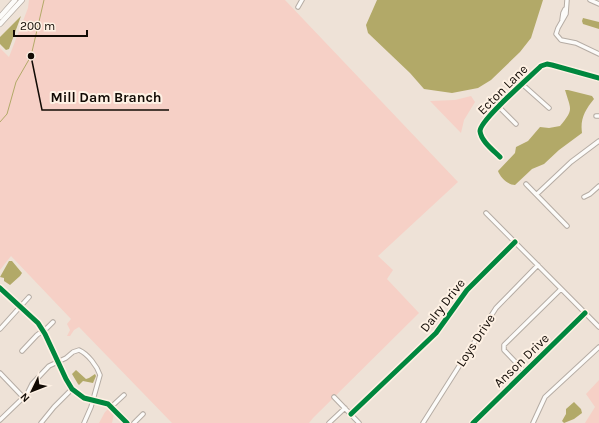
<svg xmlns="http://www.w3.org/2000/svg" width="599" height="423" viewBox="0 0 599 423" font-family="Karla,sans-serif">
	<rect width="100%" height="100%" fill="#eee2d7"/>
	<path fill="#f6d0c6" d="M29 0H285L458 182 378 256 393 270 387 279 419 313 313 418 309 423H172L79 327 74 330 70 336H67L70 330 67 324 71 319 11 256 0 270V48L9 57 28 8Z
		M471 96 475 102 464 120 461 133 430 101 455 100Z
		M599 380V423H585L595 407 586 394Z
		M108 409 114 414 112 423H99L105 412Z"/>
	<path fill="#b2a968" d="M377 0H543L531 38 520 52 491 80 478 88 452 93 424 89 410 73 368 33 366 25Z
		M21 16 9 49 6 50 0 44V37Z
		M583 18 599 22V29L583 24 582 21Z
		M565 90H568L592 96 594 99C585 110 580 119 582 133L559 150 544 164 532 169 515 185C508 185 500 177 498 171L515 153 516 147 528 141 540 127 549 128 560 126C574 109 571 110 565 90Z
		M9 261H12L22 273 20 276 10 285 4 281V278L0 277Z
		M76 370 86 379 89 378 95 374 96 376 93 383 83 381 79 385 78 384 72 374Z
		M574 402 581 409 582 413 574 419 564 423 562 421 566 414V409Z"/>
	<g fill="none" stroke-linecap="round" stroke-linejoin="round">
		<path stroke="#b2a968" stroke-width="1" d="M0 122 7 114 16 82 31 56 44 0"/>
		<g stroke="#b5aca4" stroke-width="5.5">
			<path id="minor" d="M567 0 566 14 558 28 556 34 561 40 576 43 599 54
				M590 0 599 4
				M298 7 302 0
				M562 20 563 13 565 9
				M522 84 549 108
				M499 107 516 124
				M596 116H599
				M500 157C493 150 481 141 480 131 480 120 531 76 541 66L547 64 552 65 599 78
				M526 184 567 226
				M537 194 571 162 599 141
				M584 197 590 194 599 186
				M486 213 599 327
				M0 288 38 323 45 334 66 379 72 389 84 398 108 404 127 423
				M0 329 29 297
				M22 351 37 335 47 328 53 322
				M525 372 504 350V345L561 289
				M0 373 23 397
				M334 397 359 423
				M111 407 124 395
				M351 414 436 333 467 290 515 242
				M0 420 27 394 32 384 49 366 66 358 73 352 79 350C88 354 97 366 100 375L91 407 84 423
				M41 423 54 407 72 389
				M134 423 143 414
				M329 423 345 408
				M423 423 496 308 538 265
				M473 423 585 313
				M533 423 545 397 599 347"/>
		</g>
		<g stroke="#b5aca4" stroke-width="6">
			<path id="major" d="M0 17 15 0
				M0 24 22 0"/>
		</g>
		<use href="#minor" stroke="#fcfbf9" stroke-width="3.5"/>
		<use href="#major" stroke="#fcfbf9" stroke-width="4.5"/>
		<g stroke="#fef1e4" stroke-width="8">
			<path id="cycleway" d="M500 157C493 150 481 141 480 131 480 120 531 76 541 66L547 64 552 65 599 78
				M0 288 38 323 45 334 66 379 72 389 84 398 108 404 127 423
				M351 414 436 333 467 290 515 242
				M473 423 585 313"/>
		</g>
		<use href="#cycleway" stroke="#00873e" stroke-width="5"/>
	</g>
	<g text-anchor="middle" stroke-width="4" stroke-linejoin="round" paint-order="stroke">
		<g font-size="13" fill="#120b05" stroke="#fef1e4">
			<text transform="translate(502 89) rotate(-45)" y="5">Ecton Lane</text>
			<text transform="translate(442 305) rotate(-52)" y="5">Dalry Drive</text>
			<text transform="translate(475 340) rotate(-57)" y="5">Loys Drive</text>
			<text transform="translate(521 360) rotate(-44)" y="5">Anson Drive</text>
		</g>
	</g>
	<path fill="none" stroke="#120b05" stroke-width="1.5" d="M31 56L42 110H169"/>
	<circle fill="#120b05" stroke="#fef1e4" stroke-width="1.5" cx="31" cy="56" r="4"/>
	<g font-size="14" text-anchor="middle" font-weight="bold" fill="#120b05" stroke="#fef1e4" stroke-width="4" stroke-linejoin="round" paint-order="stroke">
		<text x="106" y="102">Mill Dam Branch</text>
	</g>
	<g transform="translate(32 391) rotate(227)" stroke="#fef1e4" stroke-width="3" paint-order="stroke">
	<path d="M0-3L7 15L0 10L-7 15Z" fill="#120b05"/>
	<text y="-6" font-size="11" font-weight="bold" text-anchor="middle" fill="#120b05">N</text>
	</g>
	<path d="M14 30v6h73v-6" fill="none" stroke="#120b05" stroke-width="2"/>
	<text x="20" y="30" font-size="12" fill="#120b05" stroke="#fef1e4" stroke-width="3" paint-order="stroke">200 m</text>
</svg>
